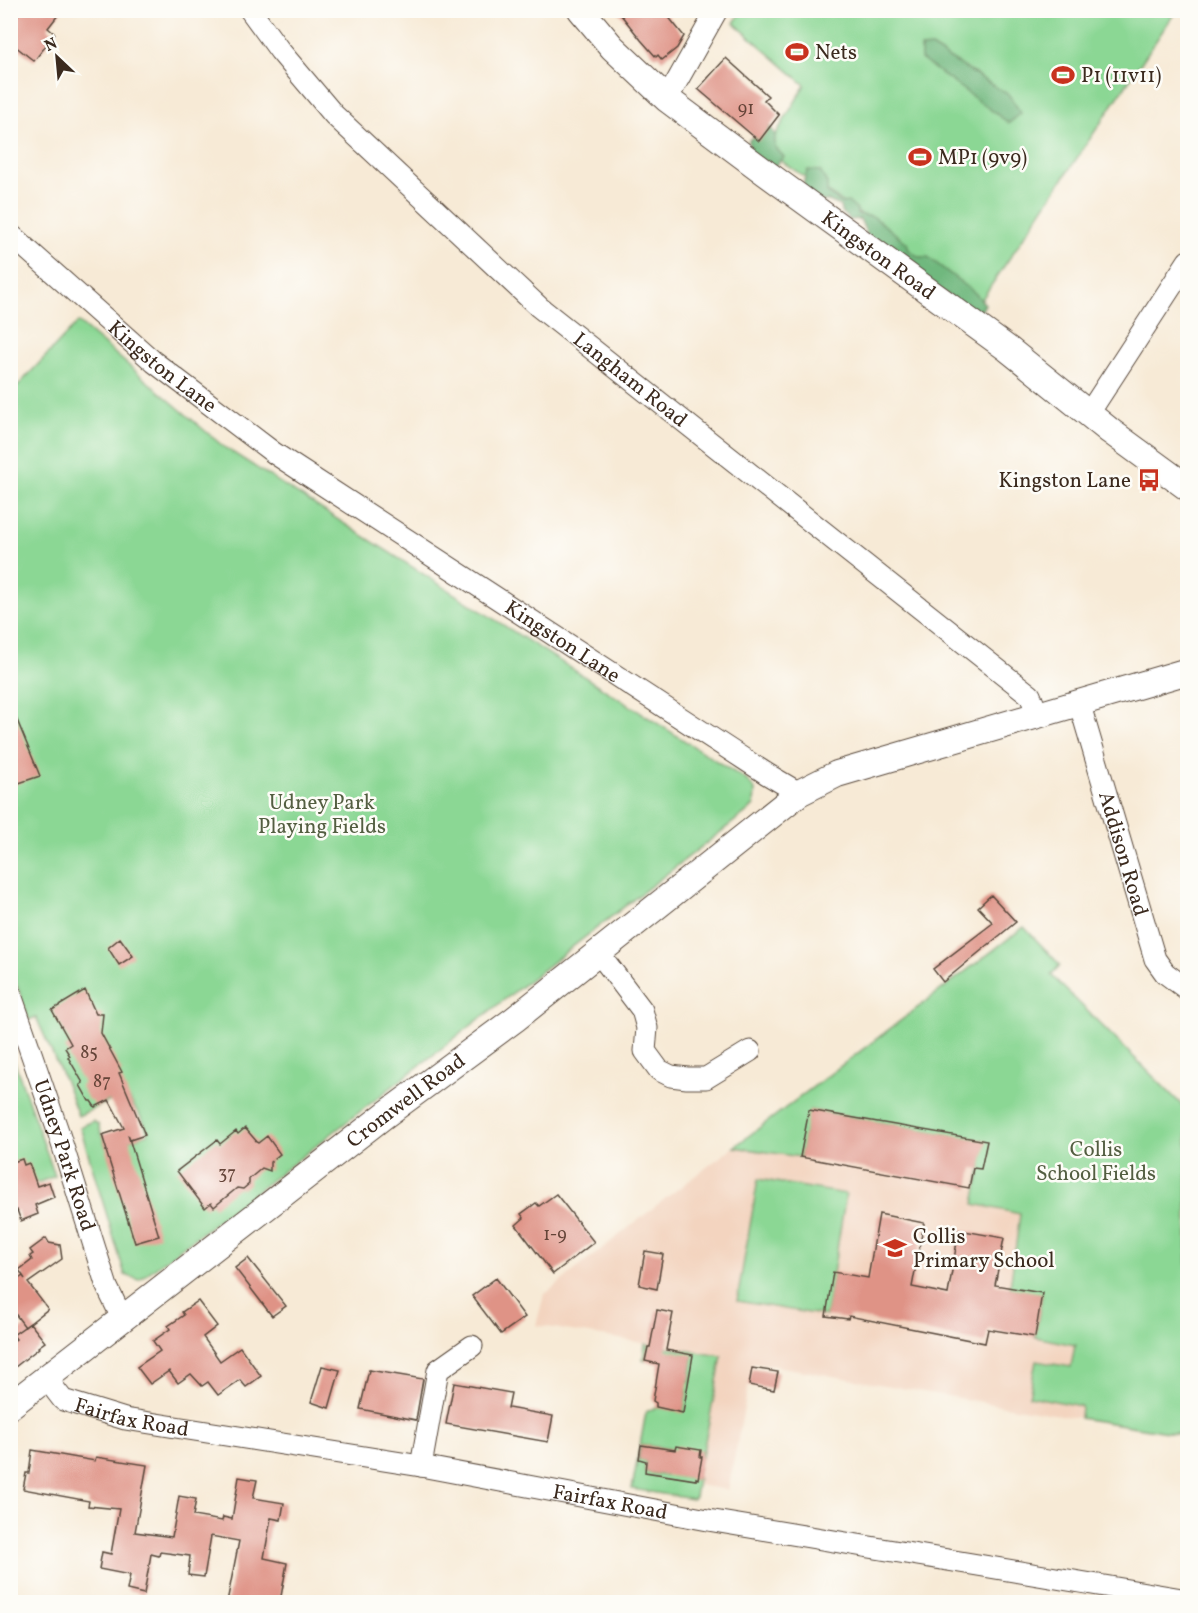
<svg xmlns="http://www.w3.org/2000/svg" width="1198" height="1613" viewBox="0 0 1198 1613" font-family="Vollkorn,serif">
	<rect width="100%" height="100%" fill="#fdfcf7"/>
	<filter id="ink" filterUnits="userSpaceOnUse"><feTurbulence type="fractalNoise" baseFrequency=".0167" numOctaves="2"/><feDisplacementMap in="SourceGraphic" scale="12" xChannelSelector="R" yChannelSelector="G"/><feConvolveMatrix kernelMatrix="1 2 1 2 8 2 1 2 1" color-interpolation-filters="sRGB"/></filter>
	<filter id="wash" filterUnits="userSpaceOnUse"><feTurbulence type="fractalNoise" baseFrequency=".008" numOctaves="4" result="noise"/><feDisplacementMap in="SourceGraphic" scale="24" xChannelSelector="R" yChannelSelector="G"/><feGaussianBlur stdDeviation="1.35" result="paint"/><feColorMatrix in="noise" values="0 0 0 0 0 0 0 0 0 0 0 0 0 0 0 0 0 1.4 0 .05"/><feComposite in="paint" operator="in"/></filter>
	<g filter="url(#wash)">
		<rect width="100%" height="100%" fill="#f7ead6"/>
		<path fill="#f3d4bf" d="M1024 927 1060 965 1051 975 1187 1110V1435L1016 1408 753 1362 728 1490 698 1485 721 1356 536 1325 544 1295 662 1201Z"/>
		<path fill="#8bd794" stroke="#638059" stroke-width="1.5" fill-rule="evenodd" d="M742 10 1176 11 978 305 871 221 766 151 805 85 734 23Z
			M78 322 224 447 748 781 755 790 754 806 299 1159 139 1280 125 1275 80 1127 93 1121 98 1124 106 1147 148 1134 144 1122 129 1098 110 1101 78 1116 67 1086 36 1017 29 1020 11 968V393Z
			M1024 927 1060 965 1051 975 1187 1110V1435L1080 1418 1081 1406 1029 1396 1036 1361 1071 1367 1075 1345 1035 1337 1042 1294 1010 1288 1020 1214 974 1204 986 1141 810 1110 800 1157 734 1147Z
			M10 1049 55 1176 11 1193H10Z
			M758 1179 846 1194 826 1316 737 1301Z
			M645 1344 722 1356 702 1457H700L701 1450 671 1475 695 1480 696 1478 698 1479 695 1497 692 1499 632 1489 646 1412 656 1407 683 1412 687 1390 679 1388 680 1380 690 1381 693 1356 648 1347 645 1361 643 1360ZM642 1445 671 1449 666 1476 645 1472 646 1461 639 1459Z"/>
		<path fill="#70b87e" stroke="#56714e" stroke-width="1.5" d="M931 47 1009 95 1021 113 1009 123 921 59V48Z
			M769 126 775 134V147L784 157 773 168 749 151V140Z
			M808 170 820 171 827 183V193L842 203 848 202 857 210V214L874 217 907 243 909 250 919 257H928L975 293 985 304 979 315 919 277 915 262 907 257 901 259 869 239 860 219 850 220 841 212 840 206 829 201H820L803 190 804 180Z"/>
		<g id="blocks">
			<path fill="#df9386" d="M21 10H62L48 28 55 34 34 61 10 42V25Z
				M617 10H663L684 36 677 48 662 60 658 55 656 57 641 40Z
				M726 58 768 96 764 100 779 115 759 141 698 89Z
				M10 703 40 776 10 786Z
				M991 895 1016 922 943 982 933 969 993 923 978 907Z
				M120 938 133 956 119 965 108 948Z
				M85 990 96 1014H103L101 1033 122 1072 119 1073 145 1135 130 1140 128 1135 159 1236 135 1243 106 1151H107L102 1135 124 1128 109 1100 95 1107 91 1101H89L80 1085 83 1083 68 1057 70 1056 65 1048 71 1044 52 1010Z
				M809 1110 987 1141 981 1169 973 1168 969 1188 800 1157Z
				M245 1128 258 1143 267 1136 280 1154 270 1162V1171L262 1168 249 1179V1184L243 1189 237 1188 214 1207 211 1203 205 1208 177 1171 217 1140 220 1144 236 1131 238 1134Z
				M22 1159 24 1165 29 1163 37 1186 49 1182 54 1197 35 1205 38 1214 21 1221 17 1210 10 1213V1163Z
				M556 1194 594 1242 553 1274 516 1225 524 1218 521 1214 536 1203 539 1206Z
				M879 1214 924 1223 912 1287 948 1294 959 1230 1004 1238 995 1285 1042 1293 1035 1337 988 1329 985 1343 849 1316 848 1319 826 1316 833 1272 868 1278Z
				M46 1238 49 1243 60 1245 62 1259 28 1283 48 1309 25 1327 10 1307V1285L23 1276 25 1279 19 1270 32 1260 30 1256 33 1254 30 1250Z
				M645 1251 663 1254 657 1289 639 1285Z
				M248 1258 286 1306 272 1316 235 1268Z
				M496 1278 525 1317 501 1334 472 1296Z
				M198 1301 217 1326 203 1337 220 1361 240 1347 261 1376 246 1387 240 1380 218 1395 208 1382 202 1386 191 1374 178 1383 169 1371 150 1384 137 1367 160 1351 153 1341 170 1329 168 1326 184 1315 182 1312Z
				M657 1310 673 1313 666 1350 693 1355 683 1413 656 1407V1403L653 1401 659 1364 645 1361 648 1347H650Z
				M30 1323 45 1342 38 1347 39 1348 10 1371V1343L16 1339 13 1335Z
				M322 1366 340 1370 329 1408 311 1402Z
				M752 1368 778 1372 774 1390 749 1385Z
				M369 1370 423 1379 416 1420 360 1409Z
				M454 1383 511 1393 508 1408 553 1416 548 1442 446 1424Z
				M641 1445 675 1450 676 1446 701 1450 700 1457H702L698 1479 696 1478V1480L645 1472 646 1461 639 1459Z
				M32 1450 95 1461 96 1457 147 1465 135 1532 172 1537 179 1496 196 1499 193 1516 222 1521 223 1517 232 1519 239 1477 257 1480 253 1498 284 1503 281 1520 271 1518 264 1558 287 1563 280 1602H227L239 1541 211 1536 204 1577 188 1575 190 1556 160 1552 159 1556 151 1554 144 1594 127 1590 130 1575 99 1569 102 1552 111 1554 119 1509 88 1506 89 1501 23 1489 26 1473H29Z"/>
		</g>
	</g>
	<g filter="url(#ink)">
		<use href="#blocks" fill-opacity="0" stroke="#57473a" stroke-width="1.5"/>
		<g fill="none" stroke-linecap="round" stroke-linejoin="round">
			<g stroke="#57473a" stroke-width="23">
				<g id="minor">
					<path id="s1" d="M250 10 280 51 334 115 539 307 1030 695 1038 715"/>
					<path d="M667 99 717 10"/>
					<path id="s2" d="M10 234 154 362 274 453 767 774 799 793"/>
					<path d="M1089 413 1188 261"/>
					<path id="s3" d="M1079 702 1155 959 1165 973 1188 990"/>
					<path d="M598 952 642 1010 647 1028 645 1051 659 1070 671 1076 687 1078H706L750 1051"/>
					<path id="s4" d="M10 992 58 1131 107 1287 122 1318"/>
					<path id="s5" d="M46 1378 63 1400 125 1419 421 1466 708 1520 1188 1600"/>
					<path d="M421 1466 438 1370 472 1346"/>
				</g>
			</g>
			<g stroke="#57473a" stroke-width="28">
				<g id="major">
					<path id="s6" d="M581 10 612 47 667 99 766 173 1008 349 1110 431 1188 488"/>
					<path id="s7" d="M10 1406 385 1115 515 1019 799 793 837 774 1188 671"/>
				</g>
			</g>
			<use href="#minor" stroke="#fff" stroke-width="21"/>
			<use href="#major" stroke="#fff" stroke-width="26"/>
		</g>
	</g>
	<defs>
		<g id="stadium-bare" transform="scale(1.8)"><path d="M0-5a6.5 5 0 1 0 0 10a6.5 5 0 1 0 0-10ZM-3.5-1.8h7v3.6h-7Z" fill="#c8321e" stroke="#fdfcf7" stroke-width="2.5" paint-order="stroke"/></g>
		<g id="bus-bare" transform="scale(1.8)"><path d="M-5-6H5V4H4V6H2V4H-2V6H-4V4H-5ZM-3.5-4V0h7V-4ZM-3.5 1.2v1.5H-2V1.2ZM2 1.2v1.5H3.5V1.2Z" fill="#c8321e" stroke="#fdfcf7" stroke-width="2.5" paint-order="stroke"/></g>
		<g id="school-bare" transform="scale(1.8)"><path d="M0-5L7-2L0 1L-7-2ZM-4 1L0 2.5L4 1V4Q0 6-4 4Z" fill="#c8321e" stroke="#fdfcf7" stroke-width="2.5" paint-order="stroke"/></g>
	</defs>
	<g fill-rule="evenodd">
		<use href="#stadium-bare" x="797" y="52"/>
		<use href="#stadium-bare" x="1063" y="75"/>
		<use href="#stadium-bare" x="920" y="157"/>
		<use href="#bus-bare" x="1149" y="480"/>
		<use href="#school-bare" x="895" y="1248"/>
	</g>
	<g text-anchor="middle" stroke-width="5" stroke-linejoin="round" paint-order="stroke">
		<g font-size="18" fill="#644438">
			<text x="746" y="114">91</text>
			<text x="89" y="1058">85</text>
			<text x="102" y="1087">87</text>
			<text x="227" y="1179">37</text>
			<text x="555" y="1240">1-9</text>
		</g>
		<g font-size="21" fill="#3b2a1e" stroke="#fdfcf7" text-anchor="start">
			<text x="815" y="59">Nets</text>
			<text x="1081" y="82">P1 (11v11)</text>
			<text x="938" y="164">MP1 (9v9)</text>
			<text x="1131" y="487" text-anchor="end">Kingston Lane</text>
			<text x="913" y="1243">Collis<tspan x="913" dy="24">Primary School</tspan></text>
		</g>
		<g font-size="21" fill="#3b2a1e" stroke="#fdfcf7">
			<text dy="7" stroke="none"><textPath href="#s6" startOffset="387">Kingston Road</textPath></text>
			<text dy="7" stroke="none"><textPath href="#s2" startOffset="202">Kingston Lane</textPath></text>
			<text dy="7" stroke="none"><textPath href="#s1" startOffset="532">Langham Road</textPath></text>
			<text dy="7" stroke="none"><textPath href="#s2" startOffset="688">Kingston Lane</textPath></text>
			<text dy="7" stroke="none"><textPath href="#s3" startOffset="158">Addison Road</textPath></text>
			<text dy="7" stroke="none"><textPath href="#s7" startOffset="500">Cromwell Road</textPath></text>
			<text dy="7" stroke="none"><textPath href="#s4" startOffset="172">Udney Park Road</textPath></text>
			<text dy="7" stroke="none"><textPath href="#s5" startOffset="99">Fairfax Road</textPath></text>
			<text dy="7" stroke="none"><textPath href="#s5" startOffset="585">Fairfax Road</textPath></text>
		</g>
		<g font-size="21" fill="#535e41" stroke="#fdfcf7">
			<text x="322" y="809">Udney Park<tspan x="322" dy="24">Playing Fields</tspan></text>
			<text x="1096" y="1156">Collis<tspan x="1096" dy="24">School Fields</tspan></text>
		</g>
	</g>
	<rect width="1198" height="1613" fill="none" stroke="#fdfcf7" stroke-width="36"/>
	<g transform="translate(57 57) rotate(334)" stroke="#fdfcf7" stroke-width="4.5" paint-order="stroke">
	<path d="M0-4.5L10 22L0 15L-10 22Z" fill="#3b2a1e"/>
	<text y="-9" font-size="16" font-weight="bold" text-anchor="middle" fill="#3b2a1e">N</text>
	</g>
</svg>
